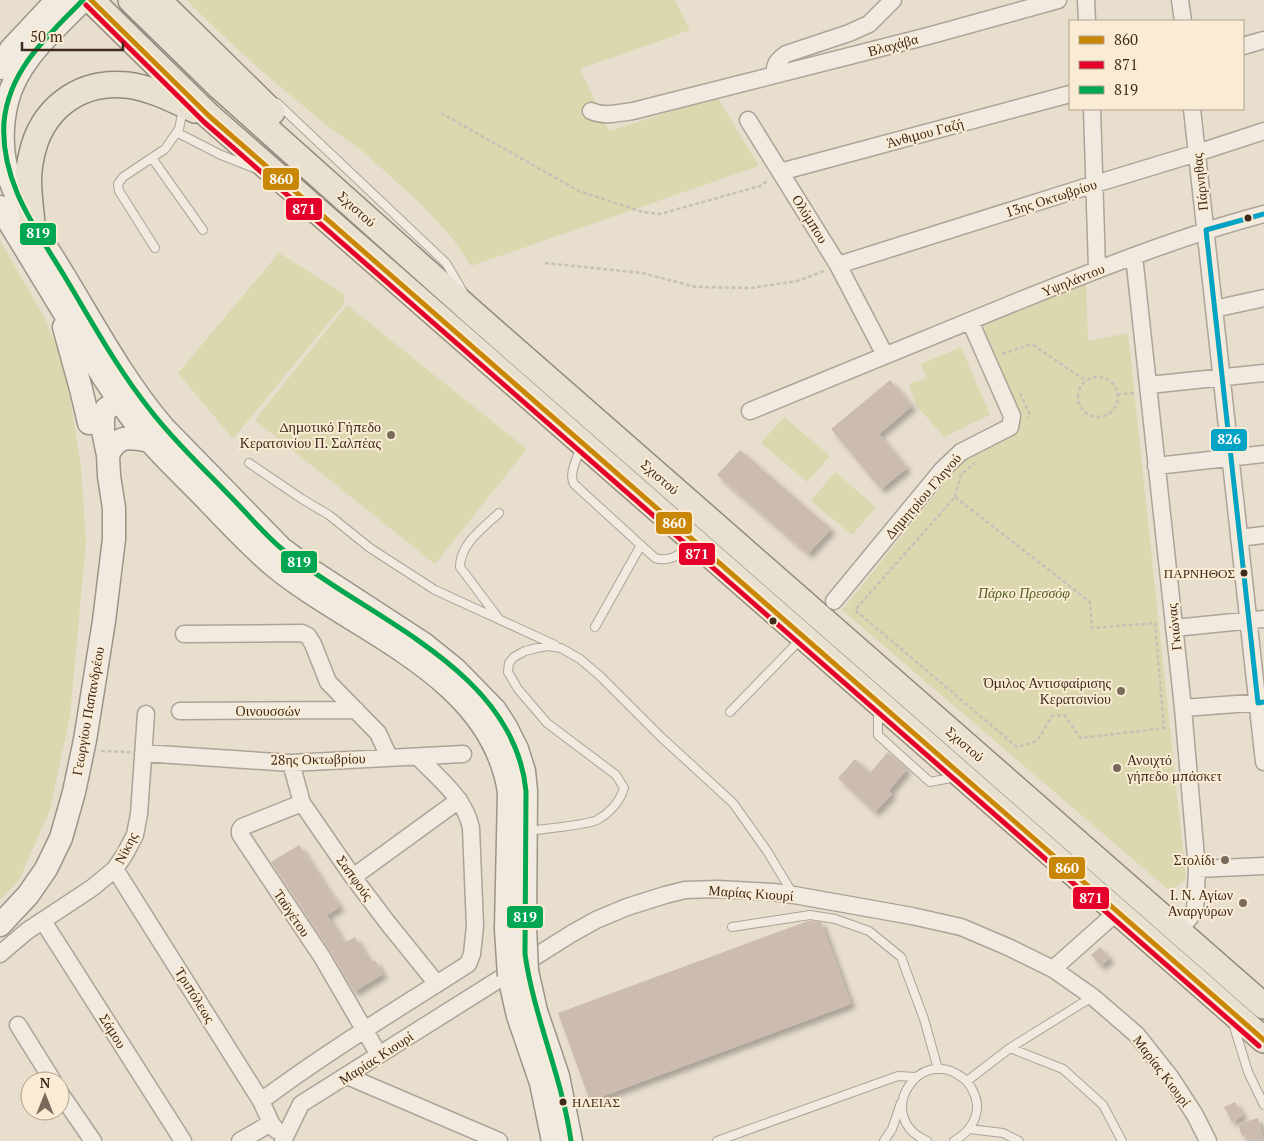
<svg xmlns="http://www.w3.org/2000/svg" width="1264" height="1141" viewBox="0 0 1264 1141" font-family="'PT Serif',serif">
	<defs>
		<filter id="shadow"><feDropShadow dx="4.5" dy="4.5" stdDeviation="2.5" flood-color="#0004"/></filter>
	</defs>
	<rect width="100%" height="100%" fill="#e8dece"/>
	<path fill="#dbd8af" d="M186 0H675L690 30 580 69 609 131 717 97 759 166 471 266 453 239 420 203 361 150 326 125 258 68 218 31Z
		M0 240 44 317 57 345 70 397 81 466 86 542 70 716 50 810 19 880 0 900Z
		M279 253 344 294V304L233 439 178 373Z
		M1086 284 1088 341 1128 333 1186 879 1170 891 842 610 963 460 1019 421 982 326Z
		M347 305 527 449 435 564 255 420Z
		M961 347 990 415 944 437 916 405 909 384 927 378 921 364Z
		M784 417 830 456 807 482 761 443Z
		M835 472 876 507 852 535 811 501Z"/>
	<path fill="#ccbcaf" filter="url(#shadow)" d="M890 380 912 406 879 434 907 468 881 489 831 429Z
		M740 450 831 529 808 554 717 475Z
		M888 752 907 769 889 791 892 794 875 812 838 778 855 759 870 773Z
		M299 845 331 895H332L340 907 327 915 344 943 355 937 370 963 375 960 383 974 354 992 330 951 271 862Z
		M808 921 821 922 851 1004 590 1101 558 1013Z
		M1100 947 1110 958 1101 966 1091 955Z
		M1235 1102 1243 1116 1232 1122 1224 1107Z
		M1258 1118 1264 1141H1247L1245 1135 1242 1136 1238 1124Z"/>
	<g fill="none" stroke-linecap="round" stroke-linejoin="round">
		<g stroke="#ada397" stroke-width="10">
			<path id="lane" d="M277 103 446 263 463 292
				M178 133 221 155 254 168
				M152 158 203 230
				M155 248 119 191 118 184 123 177 165 149 179 129 183 109
				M581 446C578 457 568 474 574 484L655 558C669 563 681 553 693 547
				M249 463 302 499 329 515 370 548 435 590 555 645
				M499 513C483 528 460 544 460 567L499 619
				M595 627 641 545
				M878 710V735L930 782 956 777
				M730 712 801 639
				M528 831C542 829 588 825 597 820 610 813 620 801 624 788L616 775 547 723 518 689 508 672 509 663 514 657 525 651 537 648 548 646 561 648 580 659 600 676 661 737 733 803 767 851 793 894
				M732 927 810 915 835 919 869 931 901 957 924 1019 938 1069
				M1233 1023 1248 1072 1264 1105
				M1010 1048 1063 1069 1103 1105 1122 1141
				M967 1081 1010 1048 1092 997
				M969 1129 1003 1133 1019 1141
				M717 1141 898 1076 916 1077
				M884 1141 892 1129 901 1103
				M927 1141C872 1117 919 1043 963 1078 970 1083 976 1095 977 1104 978 1120 968 1133 954 1141"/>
		</g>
		<g stroke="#ada397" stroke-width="19">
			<path id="street" d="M1086 0 1087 21
				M1180 0 1183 21
				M1243 46 1264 40
				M775 75C774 64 777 61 786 54L849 33 869 24 893 0
				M1092 109 1097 269
				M1192 109 1264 762
				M591 111C605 117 618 113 633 111L928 36 1058 0
				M748 120 838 265 885 355
				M780 172 1070 94
				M1134 256 1183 708 1197 869 1195 911 1178 932
				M838 265 1095 184 1197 153 1264 131
				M1214 309 1264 298
				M1149 385 1264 373
				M750 411C840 374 930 337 1021 300 1101 268 1181 236 1264 214
				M1156 466 1264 454
				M1239 538 1264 535
				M834 601 942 470 961 452 1010 427 1012 416 970 321
				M1174 628 1264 619
				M184 634 302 633 308 636 313 644 328 682 378 733 389 757
				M1183 708 1264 702
				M180 711 356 710
				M143 753 291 763 463 754
				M291 763 302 803 353 877 387 922 437 984
				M302 803 242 827 240 830V834L322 957 379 1055
				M115 869 261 1101 271 1123
				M1197 869 1264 866
				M353 877 459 800
				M43 921 183 1141
				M0 954 27 931 92 888 115 869 125 854 135 835 139 814 146 714
				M1053 969 1117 912
				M18 1025 53 1081
				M347 1076 499 1141
				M60 1093 93 1141
				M261 1101C328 1051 398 1009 468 964L472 954 475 926 471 828C465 798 438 778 418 757
				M240 1141 271 1123 276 1130
				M283 1141 301 1104 571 934 596 920 627 907 665 895 685 890 718 889 773 892 794 895 912 916 961 927 1008 947 1053 969 1093 997 1137 1035 1171 1078 1195 1115 1208 1141"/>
		</g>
		<g stroke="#9d9386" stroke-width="25">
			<path id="secondary" d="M83 0C54 30 17 60 7 102 1 126 1 154 9 177 18 206 44 243 60 269 93 323 123 380 164 428L281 548 315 573 424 644 455 669 495 710 506 727 517 749 524 771 526 791 525 927
				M0 68 11 49 57 0
				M0 207 104 378C118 399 132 420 148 439 166 460 187 479 206 499 228 522 250 546 274 566 355 633 491 674 509 792L506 929
				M64 327 81 389 89 423
				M108 455C117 434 130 437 150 441
				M0 925 28 895 46 869 61 838 74 792 85 740 104 621 114 539V508L109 476 108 455 103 431V416L106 409 118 401
				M527 971 536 1011 558 1076 571 1141
				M509 976 518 1016 541 1083 553 1141"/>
		</g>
		<g stroke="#93897e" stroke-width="28">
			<path id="primary" d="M91 0 209 116 1264 1040
				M131 0 220 87 474 314 1264 1006
				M158 0 272 112
				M32 223C30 202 26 179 31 158 40 110 78 80 127 85 151 88 174 100 195 110"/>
		</g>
		<path stroke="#c8c0b7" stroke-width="2.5" stroke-dasharray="4 2.5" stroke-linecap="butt" d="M441 113 579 191 643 212 660 214 760 186 769 180
			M545 263 642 273 696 287 751 288 797 281 824 271
			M1002 354 1032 344 1086 381
			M1078 397a20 20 0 1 1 40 0a20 20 0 1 1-40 0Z
			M1020 393 1029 413 1027 418
			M1117 394 1136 393
			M955 497 1090 602 1092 628 1155 623 1164 728 1081 738 1064 715 1052 716 1037 741 1017 747 855 610Z
			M955 497 961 474 975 463
			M101 751 130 752"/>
		<use href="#lane" stroke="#f0eae1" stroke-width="8"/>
		<use href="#street" stroke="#f0eae1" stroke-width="16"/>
		<use href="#secondary" stroke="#f0eae1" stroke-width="22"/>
		<use href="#primary" stroke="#e8e0d1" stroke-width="25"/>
		<g stroke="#9d9386" stroke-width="25" stroke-linecap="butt">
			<path id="secondary-bridge" d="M525 927 527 971
				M506 929 509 976"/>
		</g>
		<use href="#secondary-bridge" stroke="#f0eae1" stroke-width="22"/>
		<g stroke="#faecd4" stroke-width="9">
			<path id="bus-1" d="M91 0 209 116 1264 1040"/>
		</g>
		<g stroke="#faecd4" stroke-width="9">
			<path id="bus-2" d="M86 5 204 122 1259 1046"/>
		</g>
		<g stroke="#faecd4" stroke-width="9">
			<path id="bus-3" d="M83 0C48 36 9 69 4 122 0 182 36 229 65 277 92 322 118 370 151 411 174 441 202 467 228 494 246 512 263 533 282 549 366 618 514 668 526 791L525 954C534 1018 562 1076 571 1141"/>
		</g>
		<g stroke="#faecd4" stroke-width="9">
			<path id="bus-4" d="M1264 214 1206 230 1258 703 1264 702"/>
		</g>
		<use href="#bus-1" stroke="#c98707" stroke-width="5"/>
		<use href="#bus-2" stroke="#e4002b" stroke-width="5"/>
		<use href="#bus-3" stroke="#00a651" stroke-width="5"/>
		<use href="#bus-4" stroke="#03a3c5" stroke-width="5"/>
	</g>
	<g fill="#3f2b1d" stroke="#faecd4" stroke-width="2">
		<circle cx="1248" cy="218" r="4.5"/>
		<circle cx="1244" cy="573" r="4.5"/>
		<circle cx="773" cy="621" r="4.5"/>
		<circle cx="563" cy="1102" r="4.5"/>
	</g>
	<g fill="#7a6a5b" stroke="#faecd4" stroke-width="2">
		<circle cx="391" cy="435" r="5"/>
		<circle cx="1121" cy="691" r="5"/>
		<circle cx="1117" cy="768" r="5"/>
		<circle cx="1225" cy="860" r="5"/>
		<circle cx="1243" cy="903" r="5"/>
	</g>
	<g text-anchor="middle" stroke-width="4" stroke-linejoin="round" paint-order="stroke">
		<g font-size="13" fill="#3f2b1d" stroke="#faecd4" text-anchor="end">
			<text x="1235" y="578">ΠΑΡΝΗΘΟΣ</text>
			<text x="572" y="1107" text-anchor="start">ΗΛΕΙΑΣ</text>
		</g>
		<g font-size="14" fill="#3f2b1d" stroke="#faecd4">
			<text transform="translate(893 45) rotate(-15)" y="5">Βλαχάβα</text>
			<text transform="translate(925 133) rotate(-15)" y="5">Άνθιμου Γαζή</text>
			<text transform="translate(1200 182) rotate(-96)" y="5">Πάρνηθας</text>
			<text transform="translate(1051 198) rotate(-18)" y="5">13ης Οκτωβρίου</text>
			<text transform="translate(357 209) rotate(42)" y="5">Σχιστού</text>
			<text transform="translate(810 219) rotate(58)" y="5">Ολύμπου</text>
			<text transform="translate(1073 280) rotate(-22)" y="5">Υψηλάντου</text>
			<text transform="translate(660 477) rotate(41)" y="5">Σχιστού</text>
			<text transform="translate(923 496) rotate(-49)" y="5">Δημητρίου Γληνού</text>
			<text transform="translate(1174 627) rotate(-96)" y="5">Γκιώνας</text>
			<text transform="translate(88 711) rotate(-80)" y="5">Γεωργίου Παπανδρέου</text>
			<text x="268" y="716">Οινουσσών</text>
			<text transform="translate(965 744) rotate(41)" y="5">Σχιστού</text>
			<text transform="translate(318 759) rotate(-1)" y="5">28ης Οκτωβρίου</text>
			<text transform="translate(126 848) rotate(-63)" y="5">Νίκης</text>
			<text transform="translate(355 878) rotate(54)" y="5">Σαπφούς</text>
			<text transform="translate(751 893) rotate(4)" y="5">Μαρίας Κιουρί</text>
			<text transform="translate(292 913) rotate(56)" y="5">Ταϋγέτου</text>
			<text transform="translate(195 995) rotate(58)" y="5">Τριπόλεως</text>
			<text transform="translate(113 1031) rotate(58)" y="5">Σάμου</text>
			<text transform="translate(376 1058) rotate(-33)" y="5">Μαρίας Κιουρί</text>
			<text transform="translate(1162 1071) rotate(53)" y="5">Μαρίας Κιουρί</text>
		</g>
		<g font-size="14" fill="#3f2b1d" stroke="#faecd4" text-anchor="end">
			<text x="381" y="432">Δημοτικό Γήπεδο<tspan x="381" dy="16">Κερατσινίου Π. Σαλπέας</tspan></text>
			<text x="1111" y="688">Όμιλος Αντισφαίρισης<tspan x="1111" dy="16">Κερατσινίου</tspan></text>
			<text x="1127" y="765" text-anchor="start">Ανοιχτό<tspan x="1127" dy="16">γήπεδο μπάσκετ</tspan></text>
			<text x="1215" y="865">Στολίδι</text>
			<text x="1233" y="900">Ι. Ν. Αγίων<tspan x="1233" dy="16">Αναργύρων</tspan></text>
		</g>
		<g font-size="14" font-style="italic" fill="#525e21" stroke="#faecd4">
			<text x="1024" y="598">Πάρκο Πρεσσόφ</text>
		</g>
	</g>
	<g stroke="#faecd4" stroke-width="2">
		<rect x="262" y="167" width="38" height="24" rx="5" fill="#c98707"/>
		<rect x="285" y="197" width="38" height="24" rx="5" fill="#e4002b"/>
		<rect x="19" y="222" width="38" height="24" rx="5" fill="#00a651"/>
		<rect x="1210" y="428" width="38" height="24" rx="5" fill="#03a3c5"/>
		<rect x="655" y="511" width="38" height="24" rx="5" fill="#c98707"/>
		<rect x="678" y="542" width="38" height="24" rx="5" fill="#e4002b"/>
		<rect x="280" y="550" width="38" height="24" rx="5" fill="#00a651"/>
		<rect x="1048" y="856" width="38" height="24" rx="5" fill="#c98707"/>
		<rect x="1072" y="886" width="38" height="24" rx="5" fill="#e4002b"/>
		<rect x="506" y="905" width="38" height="24" rx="5" fill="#00a651"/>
	</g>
	<g font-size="14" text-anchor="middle" font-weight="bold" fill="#fff">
		<text x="281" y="184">860</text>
		<text x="304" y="214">871</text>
		<text x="38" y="238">819</text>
		<text x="1229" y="444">826</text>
		<text x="674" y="528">860</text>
		<text x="697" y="559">871</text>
		<text x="299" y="567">819</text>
		<text x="1067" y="873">860</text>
		<text x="1091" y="903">871</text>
		<text x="525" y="922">819</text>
	</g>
	<rect x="1069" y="20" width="175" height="90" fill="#faecd4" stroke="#af9f8b"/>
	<rect x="1079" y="36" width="25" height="8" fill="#c98707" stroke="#af9f8b"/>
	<text x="1114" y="45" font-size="15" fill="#3f2b1d">860</text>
	<rect x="1079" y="61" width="25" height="8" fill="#e4002b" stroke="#af9f8b"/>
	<text x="1114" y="70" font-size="15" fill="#3f2b1d">871</text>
	<rect x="1079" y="86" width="25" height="8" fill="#00a651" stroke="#af9f8b"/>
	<text x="1114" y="95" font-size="15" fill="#3f2b1d">819</text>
	<g transform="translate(45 1096)"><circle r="24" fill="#faecd4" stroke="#af9f8b"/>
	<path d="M0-4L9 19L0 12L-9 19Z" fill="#7a6a5b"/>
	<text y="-8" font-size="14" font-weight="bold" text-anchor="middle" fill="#3f2b1d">N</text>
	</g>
	<path d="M22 42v8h101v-8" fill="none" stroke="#3f2b1d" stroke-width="2.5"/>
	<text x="30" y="42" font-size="15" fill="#3f2b1d" stroke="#faecd4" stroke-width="4" paint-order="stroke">50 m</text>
</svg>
